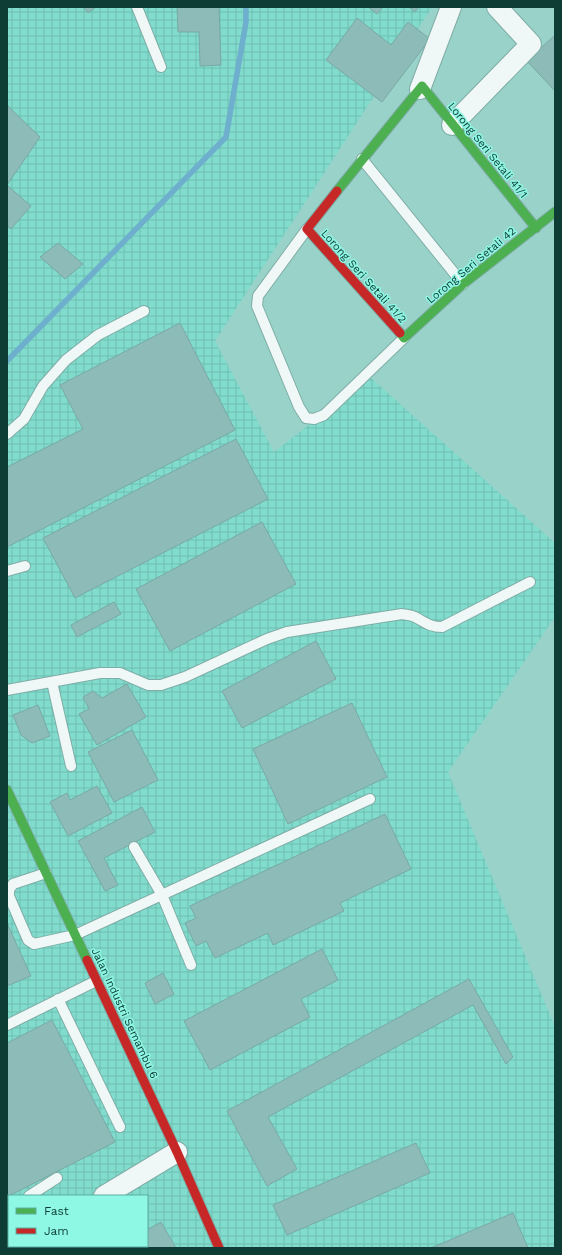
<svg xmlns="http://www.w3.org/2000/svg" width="562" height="1255" viewBox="0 0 562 1255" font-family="'Work Sans',sans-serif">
	<defs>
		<pattern id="industrial-grid" width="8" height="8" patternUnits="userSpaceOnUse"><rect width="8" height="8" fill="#81dccd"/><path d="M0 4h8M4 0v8" fill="none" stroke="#6ebeb1"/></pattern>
	</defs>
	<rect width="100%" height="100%" fill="#99d2c9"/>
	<path fill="url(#industrial-grid)" fill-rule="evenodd" d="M7 7H432L215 341 274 452 370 377 555 543V617L448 772 555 1027V1248H7ZM9 1196H147V1246H9Z"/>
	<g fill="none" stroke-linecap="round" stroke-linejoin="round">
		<path stroke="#6eafce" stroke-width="5.5" d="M7 361 226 137 246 22V7"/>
	</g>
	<path fill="#8cbbb8" stroke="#79a9a6" d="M83 7H96L88 13Z
		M177 7H219L221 65 200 66 199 32H178Z
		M368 7H383L377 14Z
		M409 7H419L415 12Z
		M357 18 391 45 408 22 430 39 382 102 326 60Z
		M555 35V91L527 61Z
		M7 105 40 137 7 185Z
		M7 185 31 206 11 229 7 225Z
		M58 243 83 264 65 279 40 257Z
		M180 323 235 430 7 547V467L83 429 60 385Z
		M236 439 268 499 75 598 43 538Z
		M262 522 296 584 170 651 136 589Z
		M114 602 121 614 77 637 71 625Z
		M316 641 336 679 242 728 222 691Z
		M127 684 146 717 97 745 79 714 89 709 83 697 93 691 102 698Z
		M352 703 387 777 288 824 253 749Z
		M38 705 50 736 32 743 21 735 13 715Z
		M132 730 158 780 114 802 88 752Z
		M97 786 112 813 68 836 50 802 67 793 70 800Z
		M142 807 155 832 104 858 118 885 105 891 78 841Z
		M385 814 411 869 340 903 344 911 273 945 268 933 215 958 206 941 196 946 185 923 196 918 190 906Z
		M7 923 31 976 7 986Z
		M322 949 338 980 301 999 310 1017 210 1070 184 1021Z
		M163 973 174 994 155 1004 145 983Z
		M469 979 513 1057 506 1064 473 1005 268 1117 297 1169 267 1186 227 1111Z
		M52 1020 115 1142 7 1197V1043Z
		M416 1143 430 1173 287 1235 273 1205Z
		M513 1213 528 1248H431Z
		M161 1222 176 1248H115L118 1246H147V1230Z"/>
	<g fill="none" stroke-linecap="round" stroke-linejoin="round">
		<g stroke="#7eada6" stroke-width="12">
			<path id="lane" d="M137 7 161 67
				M362 159 463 284
				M307 229 258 296 257 306 299 407 306 418 314 419 324 415 404 338
				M7 434 24 419 43 386 66 360 98 335 144 311
				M7 571 25 566
				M52 682 71 766
				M7 690 100 673H120L148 685H161L185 677 267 639 287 632 402 614C406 615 411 615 415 617 425 622 429 627 442 627L530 582
				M134 847 162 895 191 965
				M46 873 13 884 9 890V896L28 940 34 944 75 935 370 799
				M58 999 120 1127
				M7 1025 96 981
				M29 1196 57 1178
				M7 1210 9 1209"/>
		</g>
		<g stroke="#7eada6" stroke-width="22">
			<path id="street" d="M420 89 451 7
				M452 125 531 44 497 7
				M104 1196 177 1152
				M18 1248 22 1246"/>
		</g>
		<g stroke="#7eada6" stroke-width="11">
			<path id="fast" d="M337 191 422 86 536 228
				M400 333 404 338 463 284 555 212
				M7 790 87 960"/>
		</g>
		<g stroke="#7eada6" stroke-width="11">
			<path id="jam" d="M337 191 307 229 400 333
				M87 960 177 1152 219 1248"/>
		</g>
		<use href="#lane" stroke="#f0f8f7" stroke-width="10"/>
		<use href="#street" stroke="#f0f8f7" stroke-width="20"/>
		<use href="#fast" stroke="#4caf50" stroke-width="9"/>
		<use href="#jam" stroke="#c62828" stroke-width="9"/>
	</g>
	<g text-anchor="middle" stroke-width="3" stroke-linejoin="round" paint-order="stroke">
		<g font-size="11" fill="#0e3d36" stroke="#8ff8e5">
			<text transform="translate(488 150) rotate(51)" y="4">Lorong Seri Setali 41/1</text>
			<text transform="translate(471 265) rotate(-40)" y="4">Lorong Seri Setali 42</text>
			<text transform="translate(364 276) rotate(48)" y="4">Lorong Seri Setali 41/2</text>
			<text transform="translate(125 1013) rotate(65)" y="4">Jalan Industri Semambu 6</text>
		</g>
	</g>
	<rect width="562" height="1255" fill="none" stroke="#0e3d36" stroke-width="16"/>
	<rect x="8" y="1195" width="140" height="52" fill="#8ff8e5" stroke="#5bad9f"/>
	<rect x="16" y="1208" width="20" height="6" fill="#4caf50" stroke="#5bad9f"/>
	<text x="44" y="1215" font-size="12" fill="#0e3d36">Fast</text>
	<rect x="16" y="1228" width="20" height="6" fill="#c62828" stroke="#5bad9f"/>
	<text x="44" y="1235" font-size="12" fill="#0e3d36">Jam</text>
</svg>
